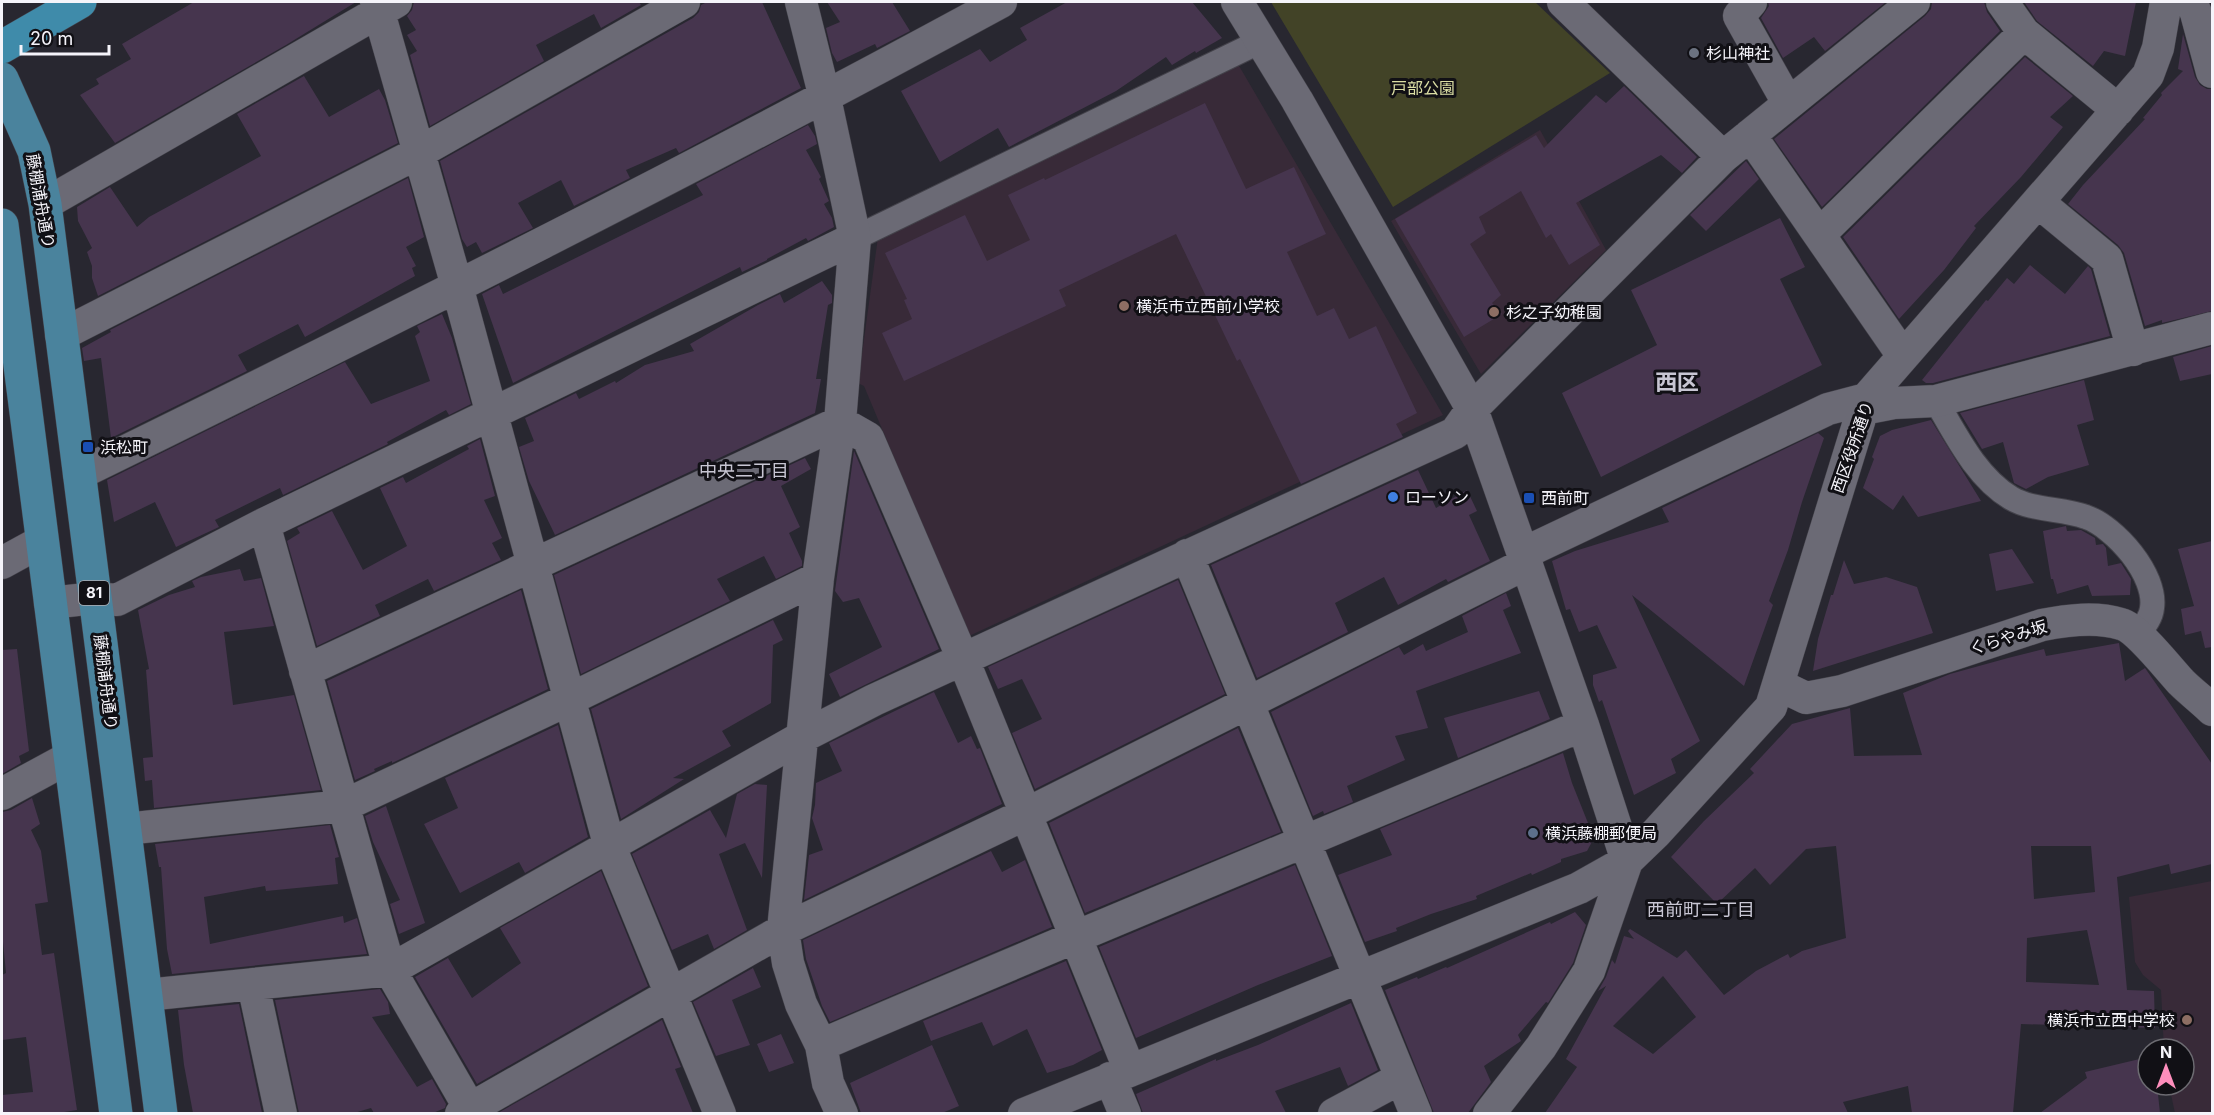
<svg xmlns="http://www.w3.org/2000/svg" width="2214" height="1115" viewBox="0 0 2214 1115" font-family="Inter,'Noto Sans JP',sans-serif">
	<rect width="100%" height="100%" fill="#282730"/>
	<path fill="#382a38" d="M1235 59 1443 415 969 636 864 386 858 383 879 230Z
		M1540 130 1606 250 1481 374 1391 221Z
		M2212 881V1113H2175L2169 1085H2184V1049H2164L2161 990 2143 975 2135 962 2129 897Z"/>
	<path fill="#424327" d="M1271 2H1535L1610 73 1393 207Z"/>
	<path fill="#46354e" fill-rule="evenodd" d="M194 2H356L286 45 115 143 80 95 99 84 96 79 131 59 122 44Z
		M414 2H639L641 5 601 28 594 14 536 45 544 61 430 126 410 55 417 51 407 35 416 30 407 16 412 10Z
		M707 2H762L801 88 679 153 676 148 626 170 630 178 574 206 561 180 518 203 533 228 482 253 476 242 467 247 462 239 440 161 693 18 699 12 701 5Z
		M827 2H892L910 31 877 48 875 44 837 62 832 53 826 28 840 22Z
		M1067 2H1192L1222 38 1196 53 1195 51 1172 65 1166 57 1116 91 1009 147 998 128 940 162 901 91 980 49 990 62 1027 40 1020 28Z
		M1768 2H1886L1825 51 1814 37 1783 58 1761 18 1769 6Z
		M1932 2H1984L1987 12 2000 31 1822 207 1774 139 1925 16 1931 9Z
		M2024 2H2136L2125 56 2104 51 2093 66 2037 21Z
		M2183 34 2195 77 2200 85 2207 89H2212V311L2162 323V320L2145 326 2124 253 2118 245 2068 204 2083 185 2145 119 2143 118 2162 95 2161 93 2183 71 2178 69Z
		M2025 57 2073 96 2050 117 2063 127 2021 177 1974 226 1976 228 1944 270 1899 319 1843 237Z
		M304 76 329 117 379 89 385 100 398 143 98 296 92 278V266L87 252 92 248 78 221 77 207 110 187 137 227 149 217 261 156 237 114Z
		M1624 86 1697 157 1682 173 1661 155 1576 203 1600 245 1569 265 1551 234 1546 238 1521 191 1479 217 1486 233 1470 244 1501 295 1492 303 1502 314 1464 337 1395 219 1536 135 1544 148 1596 95 1606 103Z
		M1205 103 1246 189 1294 167 1326 234 1287 252 1317 316 1334 308 1349 339 1376 326 1417 413 1396 424 1403 437 1301 484 1240 359 1237 361 1176 234 1059 290 1066 306 904 381 882 333 912 319 904 300 907 299 885 253 965 215 987 261 1030 240 1008 195 1044 178 1045 180Z
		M808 125 815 136 817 144 806 150 821 177 819 179 829 201 824 204 832 218 834 227 808 241 806 238 767 259V260L742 272 740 267 513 383 482 294 499 285 503 294 703 195 696 184Z
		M1746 161 1759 179 1706 231 1690 215Z
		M408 178 424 237 406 247 416 266 412 268 415 276 305 337 298 324 238 355 247 371 111 438 101 358 84 361 82 348 111 332 110 330Z
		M1780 218 1805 267 1780 279 1822 365 1601 477 1562 393 1657 345 1631 290Z
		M2030 265 2065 294 2088 266 2091 269 2110 336 1933 383H1926L1922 380 1986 300 1988 301 2007 278 2014 284Z
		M822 281 832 295V303L828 305 816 379H821L815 413 555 535 529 481 519 447 534 441 525 418 576 393 579 399 615 381 616 383 645 365 694 351 690 344 758 305 780 294 784 303Z
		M442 314 452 338 471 404 449 415 446 410 387 442 388 444 283 495 280 488 215 520 219 527 176 547 155 502 114 522 107 480 345 362 371 404 430 381 415 336 420 332 417 326Z
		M2212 346V374L2180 381 2173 357Z
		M2084 380 2094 420 2077 425 2089 465 2048 477 2026 489 2014 483 2003 442 1982 449 1960 413Z
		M1931 420 1981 501 1918 517 1903 495 1893 510 1863 488 1874 459 1872 457 1880 436 1892 430Z
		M1818 433 1824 438 1802 502 1788 550 1769 601 1773 605 1744 686 1632 595 1700 741 1671 759 1676 773 1634 795 1602 700 1599 702 1593 685V675L1617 668 1597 625 1579 632 1570 609 1566 610 1552 561 1575 551 1669 522 1662 508Z
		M480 439 495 496 484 500 502 538 492 543 501 560 434 591 428 579 375 605 380 616 317 646 287 541 300 533 297 528 332 511 363 570 407 546 380 488 403 477 406 483 469 449 467 446Z
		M854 451 939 649 840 697 829 674 882 647 859 598 843 602 835 591Z
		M805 458 811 469 781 486 800 527 789 533 802 561V566L776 579 764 556 717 579 730 601 581 674 554 575Z
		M1418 470 1436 508 1467 490 1477 511 1469 515 1490 561 1448 582 1446 579 1398 605 1384 577 1335 603 1348 632 1257 678 1211 565Z
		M2066 526 2067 531 2081 530 2095 538 2096 545 2103 544 2106 548 2108 566 2121 563 2131 579 2130 595 2092 596 2088 585 2057 594 2053 579H2051L2043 531Z
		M2212 541V647L2205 648 2201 631 2185 635 2181 609 2194 606 2178 549Z
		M2012 549 2034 583 1996 591 1989 554Z
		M1844 560 1854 584 1886 577 1917 587 1933 633 1813 671 1818 639 1831 595H1833Z
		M240 569 244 581 261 578 274 626 224 632 233 705 294 695 321 790 154 808 152 780 145 781 143 758 153 757 146 670 149 669 138 610 169 595 195 587 192 581 201 577Z
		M1178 580 1225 694 1035 789 1012 733 1042 719 1022 679 998 689 988 667Z
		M521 590 548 689 392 763V761L374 769 375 771 355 780 327 681Z
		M1506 593 1511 606 1503 610 1521 653 1416 691 1428 728 1395 736 1405 760 1347 786 1353 802 1324 814 1323 811 1313 816 1271 712 1399 647 1404 655 1423 644 1426 651 1468 632 1462 616Z
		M773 620 783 640 773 645 771 703 722 731 731 746 673 778 684 779 621 819 591 709Z
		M2119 643 2125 681 2145 668 2212 764V864L2171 874 2169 864 2117 877 2127 990 2154 991 2155 1028 2021 1024 2013 1113H1912L1908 1086 1843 1102 1848 1113H1545L1577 1067 1566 1059 1606 986 1598 991 1606 977 1612 960 1615 964 1624 936 1634 939 1628 931 1630 929 1677 958 1686 950 1724 995 1756 971 1788 954 1790 958 1802 951 1846 938 1836 846 1806 849 1770 885 1755 868 1717 904 1671 857 1704 821 1754 773 1750 769 1792 724 1850 708 1854 756 1922 755 1903 693 1950 674 2008 658 2044 649 2046 656ZM2031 846H2091L2095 892 2034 899ZM2087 930 2099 985 2026 982 2027 938ZM1663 976 1696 1017 1653 1054 1613 1026Z
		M17 649 29 751 19 756 21 763 2 774V650Z
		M1539 691 1550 719 1458 758 1444 718Z
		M934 692 958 743 971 736 977 749 980 748 1002 804 804 900 809 855 823 850 812 818 815 805 816 783 842 771 829 743Z
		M558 725 588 837 525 873 519 862 460 893 424 824 458 808 445 778Z
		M1238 728 1281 832 1085 913 1049 823Z
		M1563 753 1572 783 1594 838 1587 851 1561 859V862L1532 875 1531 873 1476 896 1477 899 1431 914 1396 928 1397 931 1365 942 1338 875 1392 855 1380 829Z
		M755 784 767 785 762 878 745 843 719 854 747 930 714 949 708 934 672 950 632 854 710 810 726 838 737 794Z
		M32 798 40 824 31 830 41 851 48 902 35 904 42 955 54 953 77 1110 58 1113H2V1095L33 1092 26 1037 2 1040V975L6 973 2 932V812L11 810Z
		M386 806 425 923 399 934 390 904 400 900 373 842 365 816Z
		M330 825 339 857 335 858 338 884 266 891 265 886 204 897 210 944 343 916 344 923 357 918 367 954 172 974 167 949 161 867H159L155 844Z
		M991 851 1002 872 1025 860 1052 927 830 1022 822 1006 806 959 803 940Z
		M1295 865 1332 956 1258 985 1136 1038 1099 947Z
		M601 871 648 986 477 1084 415 977 448 958 472 998 521 963 500 928Z
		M1575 912 1586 925 1573 963 1548 1003 1546 1002 1518 1035 1521 1041 1484 1066 1491 1082 1468 1113H1434L1385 990 1417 977 1418 979 1446 967 1447 968 1550 922 1551 924Z
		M1066 961 1102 1050 1073 1065 1047 1073 1027 1029 993 1046 982 1022 931 1041 923 1021Z
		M753 968 761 987 732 1000 750 1045 716 1056 693 1002Z
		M380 989 388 1002 390 1014 372 1017 417 1087 432 1079 446 1104 445 1108 433 1113H374L371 1108 354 1113H299L275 1000Z
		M1351 1003 1378 1070 1348 1086 1340 1067 1275 1091 1286 1113H1143L1136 1094 1216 1059V1061L1258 1045Z
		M239 1004 262 1113H193L184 1065 178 1010Z
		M662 1020 681 1067 675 1069 693 1113H498Z
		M781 1034 794 1063 769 1072 757 1044Z
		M932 1045 959 1106 942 1113H861L850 1083Z
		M2148 1057V1085H2157L2160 1113H2040L2087 1078 2085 1072Z"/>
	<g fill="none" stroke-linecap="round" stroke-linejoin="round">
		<g stroke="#43424a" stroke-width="26">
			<path id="pedestrian" d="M855 238 1261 41
				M1936 401C1956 435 1976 477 2011 498 2033 511 2062 508 2086 517 2115 527 2157 575 2152 608 2151 619 2143 627 2137 635"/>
		</g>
		<g stroke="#43424a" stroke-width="33">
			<path id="minor" d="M376 2 457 286 609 844 720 1114
				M801 2 825 98 855 238 840 422 818 578 783 930 788 963 801 1004 821 1045 828 1083 842 1114
				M1237 2 1297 100 1472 409 1583 725 1627 861 1589 971 1541 1047 1489 1114
				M1563 2 1723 157
				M1751 2 1739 16 1788 103
				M2002 2 2024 33 2118 110
				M2191 2 2196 13 2212 72
				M1750 135 1903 356
				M2038 202 2107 259 2133 350
				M45 204 396 2
				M1820 234 2024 33
				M61 335 418 153 684 2
				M1863 409 1894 403 1936 401 2212 328
				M79 474C389 322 698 167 1001 2
				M264 524 390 970 473 1114
				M1524 553 1828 409 1866 399
				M1187 555 1416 1114
				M2 563 42 541
				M50 603 95 598 117 600 264 524 855 238
				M305 671 840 422 868 438 963 659 1130 1071
				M1779 685 1806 698 1842 691 2042 625C2067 620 2096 616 2121 624 2137 628 2168 668 2181 682 2191 692 2202 700 2212 710
				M2 794 70 757
				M125 829 343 806 570 699 818 578
				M253 984 281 1114
				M146 995 390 970 802 737 874 700 1455 433 1472 409 1723 157 1914 2
				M821 1045C1074 936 1329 832 1583 725
				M1110 1078 1125 1114
				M461 1114 783 930 1026 814 1527 563
				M1024 1114 1579 888 1627 861 1656 833 1771 707 1866 399 2148 75 2158 48 2166 2
				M1334 1114 1401 1078"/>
		</g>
		<g stroke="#43424a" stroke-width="34">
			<path id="primary" d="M2 79 34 151 45 204 161 1114
				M2 225 116 1114"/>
		</g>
		<g stroke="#43424a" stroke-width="34">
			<path id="trunk" d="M2 47 80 2"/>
		</g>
		<use href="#pedestrian" stroke="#6b6a75" stroke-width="24"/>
		<use href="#minor" stroke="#6b6a75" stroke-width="32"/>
		<use href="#primary" stroke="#4a839d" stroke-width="33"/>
		<use href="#trunk" stroke="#3f8baa" stroke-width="33"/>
	</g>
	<circle fill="#6b7280" stroke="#111015" stroke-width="2" cx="1694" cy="53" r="6"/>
	<g fill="#8d6e63" stroke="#111015" stroke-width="2">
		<circle cx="1124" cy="306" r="6"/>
		<circle cx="1494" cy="312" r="6"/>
		<circle cx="2187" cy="1020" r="6"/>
	</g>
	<g fill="#1a4fb4" stroke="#111015" stroke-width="2">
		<rect x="82" y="441" width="12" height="12" rx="3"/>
		<rect x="1523" y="492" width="12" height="12" rx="3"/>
	</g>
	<circle fill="#3f7fe0" stroke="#111015" stroke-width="2" cx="1393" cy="497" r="6"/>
	<circle fill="#5c6f8a" stroke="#111015" stroke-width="2" cx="1533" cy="833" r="6"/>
	<g text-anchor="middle" stroke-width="6" stroke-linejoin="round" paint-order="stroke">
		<rect fill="#111015" stroke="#b1b0b5" stroke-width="1.5" x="79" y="581" width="30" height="24" rx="4.5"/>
		<g font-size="15" font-weight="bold" fill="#f5f4fa">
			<text x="94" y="598">81</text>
		</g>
		<g font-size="16" fill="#f5f4fa" stroke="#111015" text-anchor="start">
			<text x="1706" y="59">杉山神社</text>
			<text x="1136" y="312">横浜市立西前小学校</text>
			<text x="1506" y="318">杉之子幼稚園</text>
			<text x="100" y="453">浜松町</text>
			<text x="1405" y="503">ローソン</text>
			<text x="1541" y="504">西前町</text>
			<text x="1545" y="839">横浜藤棚郵便局</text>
			<text x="2175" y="1026" text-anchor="end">横浜市立西中学校</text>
		</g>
		<g font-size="16" fill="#dcdfa4" stroke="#111015">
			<text x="1423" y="94">戸部公園</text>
		</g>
		<g font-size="16" fill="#f5f4fa" stroke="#111015">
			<text transform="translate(41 201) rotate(80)" y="6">藤棚浦舟通り</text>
			<text transform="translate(1852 447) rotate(-71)" y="6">西区役所通り</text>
			<text transform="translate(2008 637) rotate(-17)" y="6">くらやみ坂</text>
			<text transform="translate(106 682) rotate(83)" y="6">藤棚浦舟通り</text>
		</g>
		<g font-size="18" fill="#c8c6d3" stroke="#111015">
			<text x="744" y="477">中央二丁目</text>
			<text x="1701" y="916">西前町二丁目</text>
		</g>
		<g font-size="22" font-weight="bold" fill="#c8c6d3" stroke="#111015">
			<text x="1677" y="390">西区</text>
		</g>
	</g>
	<rect width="2214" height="1115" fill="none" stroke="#f5f4fa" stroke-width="6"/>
	<g transform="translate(2166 1067)"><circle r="28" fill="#111015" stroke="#6c6b71" stroke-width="1.5"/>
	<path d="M0-4.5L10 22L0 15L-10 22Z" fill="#fe8ebc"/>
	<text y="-9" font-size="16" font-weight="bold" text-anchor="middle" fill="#f5f4fa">N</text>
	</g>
	<path d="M21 45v9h88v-9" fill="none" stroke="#f5f4fa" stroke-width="3"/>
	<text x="30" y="45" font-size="18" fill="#f5f4fa" stroke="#111015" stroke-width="4.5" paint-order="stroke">20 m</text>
</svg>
